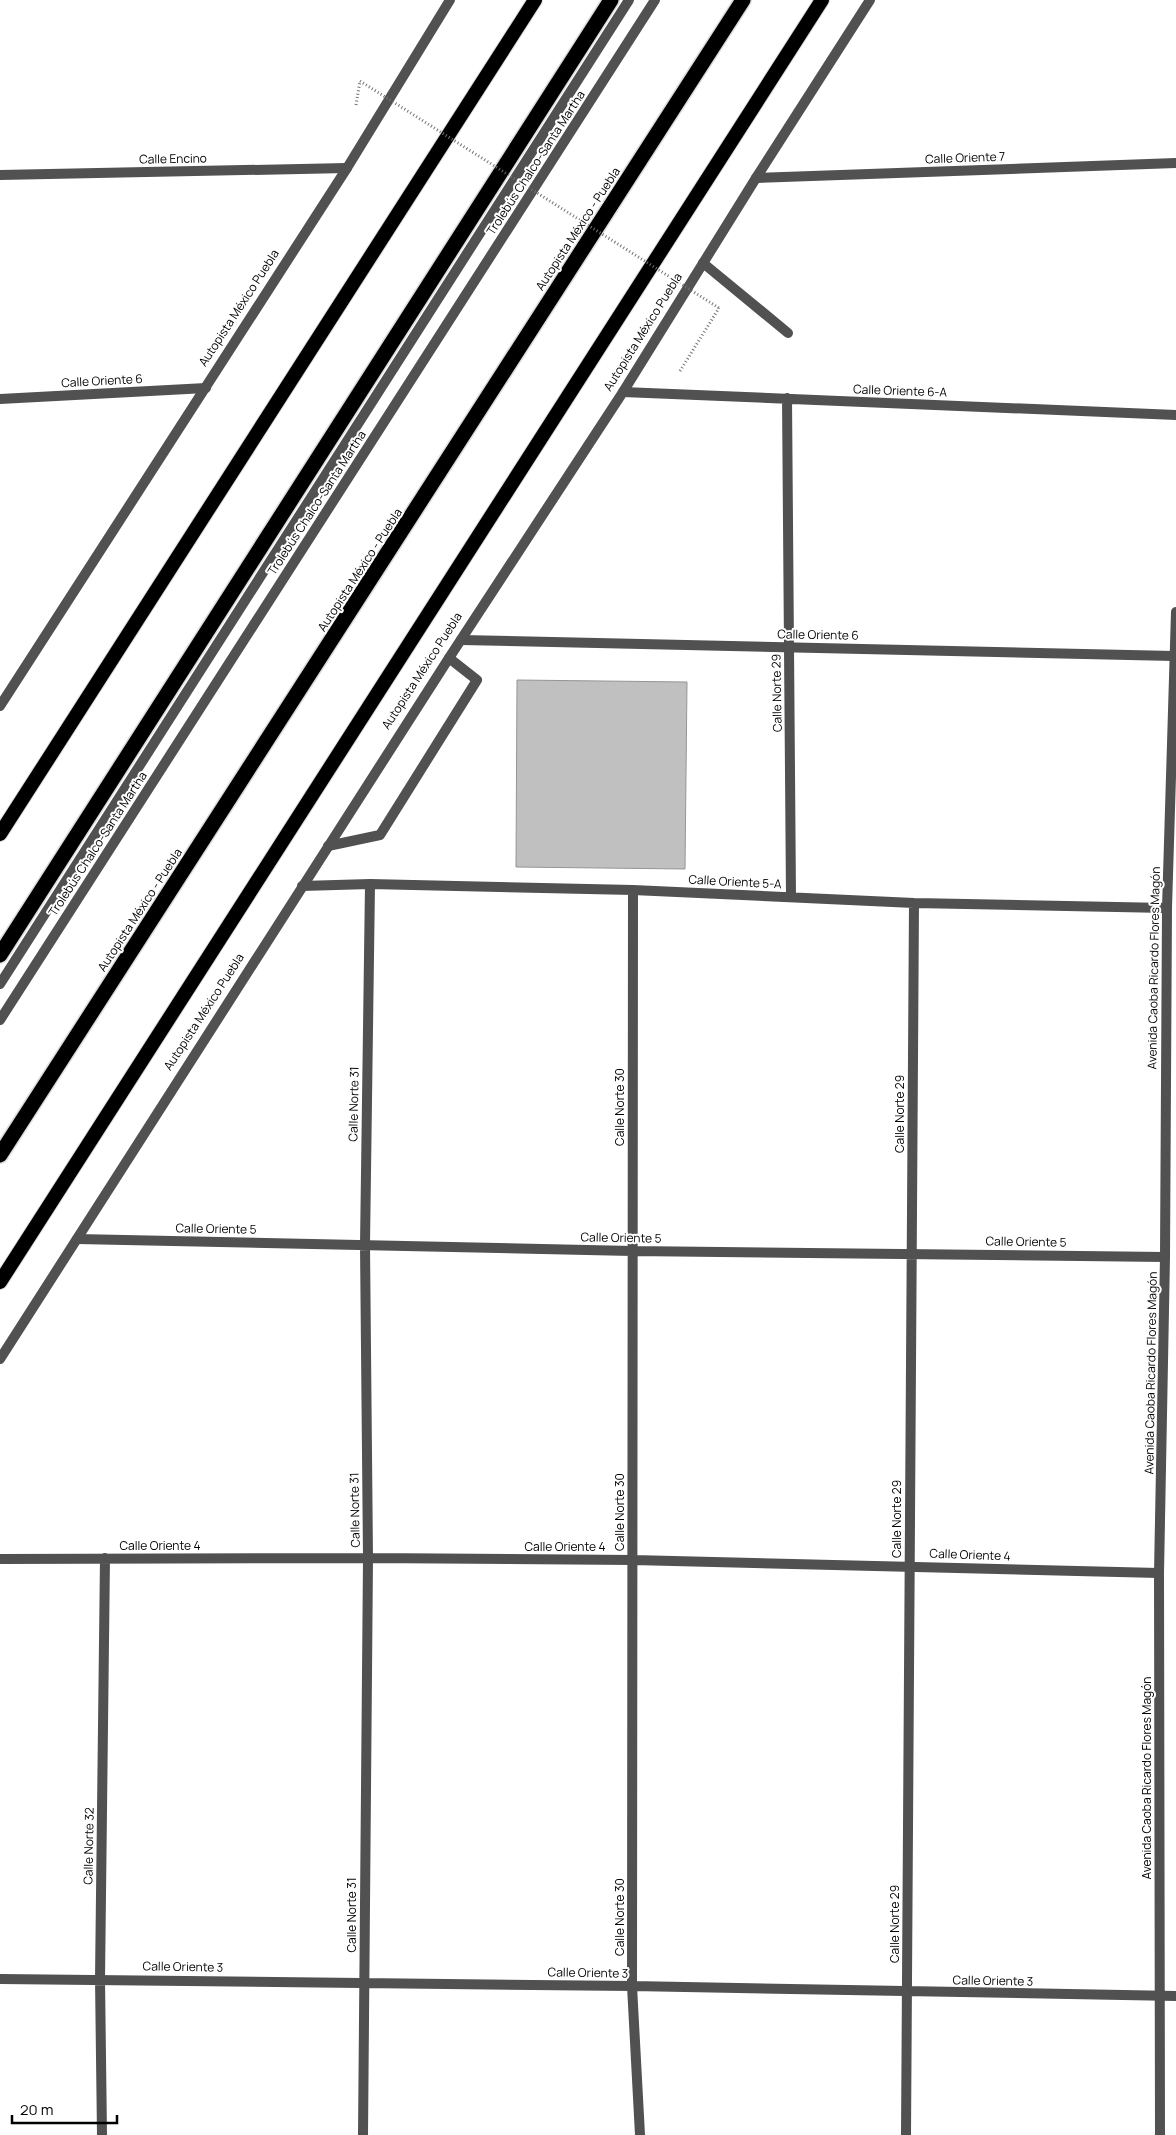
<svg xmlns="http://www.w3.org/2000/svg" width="1176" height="2135" viewBox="0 0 1176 2135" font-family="Manrope,sans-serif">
	<rect width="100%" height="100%" fill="#fff"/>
	<path fill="#c0c0c0" stroke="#959595" d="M517 680 687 682 685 869 516 867Z"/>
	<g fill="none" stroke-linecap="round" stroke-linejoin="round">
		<g stroke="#dbdbdb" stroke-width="16">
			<path id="trunk" d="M0 834 535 0
				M0 1282 822 0"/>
		</g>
		<g stroke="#dbdbdb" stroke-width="18">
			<path id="motorway" d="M0 955 611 0
				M0 1155 743 0"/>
		</g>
		<path stroke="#737373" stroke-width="3" stroke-dasharray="1 2.5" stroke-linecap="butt" d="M356 105 360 81
			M680 371 719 308"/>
		<path stroke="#515151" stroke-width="10" d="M703 263 788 333
			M328 846 380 835 477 680 449 658
			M0 984 629 0
			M0 1020 655 0"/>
		<path stroke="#515151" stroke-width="10" d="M0 175 347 168
			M756 178 1176 163
			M623 392 1176 415
			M787 398 791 897
			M0 399 206 388
			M461 640 1174 656
			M302 886 370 884 633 890 914 903 1167 908
			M633 890 632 1986 640 2135
			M77 1239 632 1251 1165 1257
			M0 1559 368 1558 633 1560 1159 1573
			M0 1979 632 1986 1176 1996
			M102 2135 100 1979 105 1558
			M363 2135 368 1558 365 1245 370 884
			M906 2135 914 903"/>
		<path stroke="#515151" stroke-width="10" d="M0 706 347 168 450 0
			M0 1359 449 658 623 392 756 178 870 0
			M1160 2135 1159 1573 1165 1257 1167 908 1176 612"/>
		<use href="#trunk" stroke="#000" stroke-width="14"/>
		<use href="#motorway" stroke="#000" stroke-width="15"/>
		<path stroke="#737373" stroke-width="3" stroke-dasharray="1 2.5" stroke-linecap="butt" d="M360 81 719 308"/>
	</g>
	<g text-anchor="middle" stroke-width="4" stroke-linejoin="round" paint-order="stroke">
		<g font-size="12" fill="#000" stroke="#fff">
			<text transform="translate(965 158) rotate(-2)" y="4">Calle Oriente 7</text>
			<text transform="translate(173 159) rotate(-1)" y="4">Calle Encino</text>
			<text transform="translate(536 163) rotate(-57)" y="4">Trolebús Chalco-Santa Martha</text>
			<text transform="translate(578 229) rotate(-57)" y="4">Autopista México - Puebla</text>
			<text transform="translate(239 308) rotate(-57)" y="4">Autopista México Puebla</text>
			<text transform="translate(643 332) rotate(-58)" y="4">Autopista México Puebla</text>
			<text transform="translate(102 381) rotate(-3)" y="4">Calle Oriente 6</text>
			<text transform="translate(900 391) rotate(2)" y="4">Calle Oriente 6-A</text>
			<text transform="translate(317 503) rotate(-57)" y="4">Trolebús Chalco-Santa Martha</text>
			<text transform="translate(360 570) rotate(-57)" y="4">Autopista México - Puebla</text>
			<text transform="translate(818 635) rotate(1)" y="4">Calle Oriente 6</text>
			<text transform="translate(422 671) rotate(-57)" y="4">Autopista México Puebla</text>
			<text transform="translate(777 693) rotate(-91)" y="4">Calle Norte 29</text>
			<text transform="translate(98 844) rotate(-57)" y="4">Trolebús Chalco-Santa Martha</text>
			<text transform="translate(735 882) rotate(3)" y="4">Calle Oriente 5-A</text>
			<text transform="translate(140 910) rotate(-57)" y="4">Autopista México - Puebla</text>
			<text transform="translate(1154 968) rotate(-89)" y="4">Avenida Caoba Ricardo Flores Magón</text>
			<text transform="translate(204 1012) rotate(-57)" y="4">Autopista México Puebla</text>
			<text transform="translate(354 1104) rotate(-89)" y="4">Calle Norte 31</text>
			<text transform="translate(620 1107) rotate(-90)" y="4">Calle Norte 30</text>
			<text transform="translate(900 1114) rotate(-90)" y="4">Calle Norte 29</text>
			<text transform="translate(216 1229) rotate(1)" y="4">Calle Oriente 5</text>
			<text transform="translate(621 1238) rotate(1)" y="4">Calle Oriente 5</text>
			<text transform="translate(1026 1242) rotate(1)" y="4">Calle Oriente 5</text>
			<text transform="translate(1151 1373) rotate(-89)" y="4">Avenida Caoba Ricardo Flores Magón</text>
			<text transform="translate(355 1510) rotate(-91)" y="4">Calle Norte 31</text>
			<text transform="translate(620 1512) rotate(-90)" y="4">Calle Norte 30</text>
			<text transform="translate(897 1519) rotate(-90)" y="4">Calle Norte 29</text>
			<text x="160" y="1550">Calle Oriente 4</text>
			<text x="565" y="1551">Calle Oriente 4</text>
			<text transform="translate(970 1555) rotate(2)" y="4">Calle Oriente 4</text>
			<text transform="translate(1147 1778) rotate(-90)" y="4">Avenida Caoba Ricardo Flores Magón</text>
			<text transform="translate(89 1846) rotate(-89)" y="4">Calle Norte 32</text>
			<text transform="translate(352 1915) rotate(-90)" y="4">Calle Norte 31</text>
			<text transform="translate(620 1917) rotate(-90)" y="4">Calle Norte 30</text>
			<text transform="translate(895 1924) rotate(-90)" y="4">Calle Norte 29</text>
			<text transform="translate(183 1967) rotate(1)" y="4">Calle Oriente 3</text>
			<text transform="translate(588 1973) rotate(1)" y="4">Calle Oriente 3</text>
			<text transform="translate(993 1981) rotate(1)" y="4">Calle Oriente 3</text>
		</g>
	</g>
	<path d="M12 2115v8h105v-8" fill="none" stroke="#000000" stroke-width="2.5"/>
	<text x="20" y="2115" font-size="15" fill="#000000" stroke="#ffffff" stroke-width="4" paint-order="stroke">20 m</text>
</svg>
